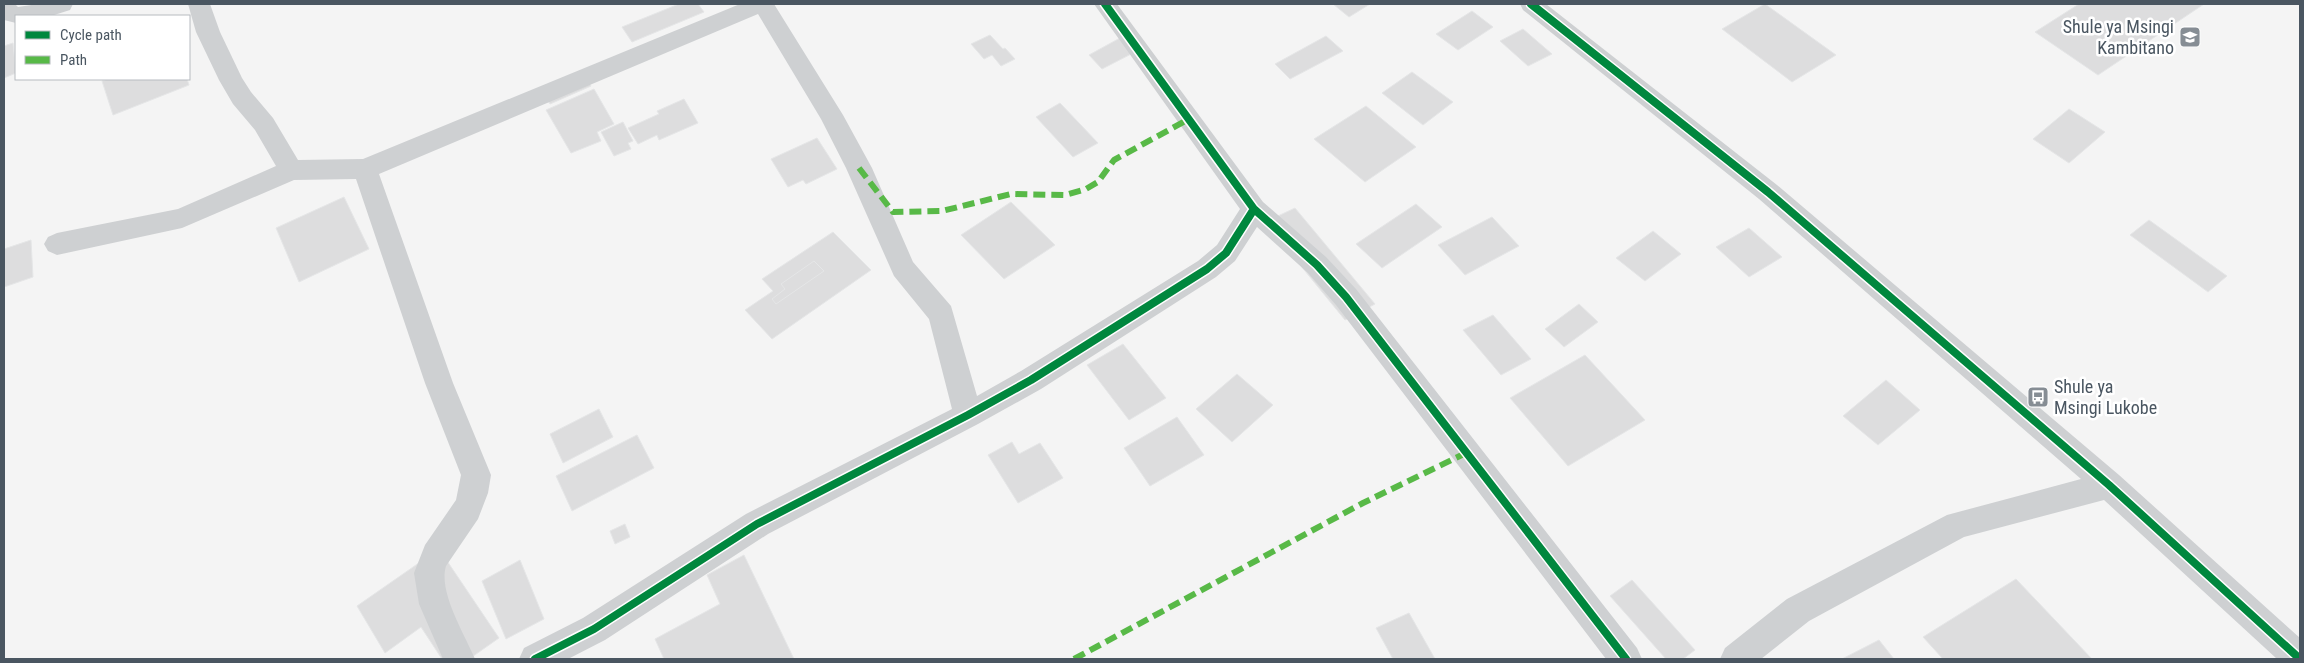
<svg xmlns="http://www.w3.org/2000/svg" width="2304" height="663" viewBox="0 0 2304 663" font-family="'Roboto Condensed',sans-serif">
	<rect width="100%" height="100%" fill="#f4f4f4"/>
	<path fill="#ddddde" stroke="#e5e6e7" d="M679 4H698L704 12 632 42 622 27Z
		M1333 4H1370L1349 17Z
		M1765 4 1836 55 1792 82 1722 29Z
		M2079 4H2204L2098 75 2035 32Z
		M1472 11 1493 27 1458 50 1436 34Z
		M1523 29 1552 54 1528 66 1500 41Z
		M990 35 1003 49 1005 48 1015 59 1001 66 992 55 984 59 971 44Z
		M1326 36 1343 51 1290 79 1275 64Z
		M1120 38 1135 52 1102 69 1089 55Z
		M13 43 16 73 4 78V46Z
		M1412 72 1453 102 1423 125 1382 93Z
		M108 79H187L189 85 113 115 102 81Z
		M588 81 591 86 550 104 547 99Z
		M594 89 614 124 597 132 601 141 571 153 546 110Z
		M684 99 698 123 659 140 657 135 638 144 628 128 659 114 657 111Z
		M1060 103 1098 143 1073 157 1036 117Z
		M1366 106 1416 147 1365 182 1314 139Z
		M2069 109 2105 132 2069 163 2033 139Z
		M623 122 633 141 628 143 631 149 614 156 601 132Z
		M817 138 837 169 806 184 803 180 788 187 771 159Z
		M344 197 369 249 299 282 276 228Z
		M1011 202 1055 245 1004 279 961 235Z
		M1416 204 1442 227 1382 268 1356 244Z
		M1295 208 1375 304 1345 320 1265 222Z
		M1492 217 1519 246 1465 275 1438 245Z
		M2149 220 2227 276 2208 292 2130 235Z
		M1749 228 1782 257 1749 277 1716 247Z
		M1653 231 1681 254 1645 281 1616 258Z
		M833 232 871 270 772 339 745 310 773 291 762 279Z
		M31 240 33 277 4 287V249Z
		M814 261 824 271 776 304 772 299 785 289 781 284Z
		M1579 304 1598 322 1564 347 1545 329Z
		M1493 315 1531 359 1501 375 1463 330Z
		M1123 344 1166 398 1129 420 1087 365Z
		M1585 355 1645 420 1568 466 1510 398Z
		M1237 374 1273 405 1232 442 1196 409Z
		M1886 380 1920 410 1878 445 1843 416Z
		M599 409 613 437 563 463 550 434Z
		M1177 417 1204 455 1150 486 1124 448Z
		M637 435 654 468 572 511 556 476Z
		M1012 442 1019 454 1040 443 1063 478 1018 503 988 455Z
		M625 524 630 537 615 544 610 531Z
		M439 549 499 638 469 659H442L421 627 385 653 357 606Z
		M744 555 794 659H664L655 639 720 604 707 575Z
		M520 560 544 619 506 639 482 581Z
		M2016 579 2092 659H1943L1923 637Z
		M1632 580 1695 650 1683 659H1666L1610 596Z
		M1409 613 1435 659H1393L1376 628Z
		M1879 640 1894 659H1842Z"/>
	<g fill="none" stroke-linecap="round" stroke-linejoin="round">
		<path fill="#ced0d2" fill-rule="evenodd" d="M4 4H15L18 7 38 4H73L70 10 51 16H16V23L4 20Z
			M188 4H210L220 32 242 78 251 92 273 118 298 160 363 159 740 4H774L843 115 872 168 913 262 951 306 977 396 1021 371 1198 261 1217 245 1240 209 1094 4H1117L1263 202 1326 257 1356 289 1637 648 1642 659H1606L1336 305 1308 273 1257 227 1235 261 1216 277 1041 389 978 424 768 534 605 640 568 659H519L524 648 583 618 746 514 952 409 929 319 894 276 846 168 821 119 758 14 379 174 453 383 491 475 488 493 478 519 446 566C438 592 465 635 475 659H443L419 604 414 573 425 545 456 500 461 475 425 383 356 179 294 180 182 228 57 255 48 251 44 244 48 237 57 233 178 209 276 166 255 130 233 104 219 80 196 32Z
			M1520 4H1546L1777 185 2119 475 2300 638V659H2277L2104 500 1964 537 1809 621 1761 659H1720L1725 648 1787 599 1947 515 2081 479 1759 199 1523 10Z"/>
		<path stroke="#58b947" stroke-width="6" stroke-dasharray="12 6" stroke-linecap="butt" d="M859 168 893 212 942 211 1011 194 1065 195 1086 189 1098 182 1114 160 1189 119
			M1074 659 1363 503 1468 452"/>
		<g stroke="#fff" stroke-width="11">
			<path id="cycleway" d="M1105 4 1254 209 1317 265 1346 297 1626 659
				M1531 4 1768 192 2109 485 2300 659
				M535 659 594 629 757 524 968 415 1031 380 1207 269 1226 253 1254 209"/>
		</g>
		<use href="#cycleway" stroke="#00873e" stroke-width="8"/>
	</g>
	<defs>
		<g id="school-square" transform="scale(1.125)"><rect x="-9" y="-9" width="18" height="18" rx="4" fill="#868d94" stroke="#fff"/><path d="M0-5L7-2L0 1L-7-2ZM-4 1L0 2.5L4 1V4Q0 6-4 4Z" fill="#fff"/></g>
		<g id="bus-square" transform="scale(1.125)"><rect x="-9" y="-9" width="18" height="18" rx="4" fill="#868d94" stroke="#fff"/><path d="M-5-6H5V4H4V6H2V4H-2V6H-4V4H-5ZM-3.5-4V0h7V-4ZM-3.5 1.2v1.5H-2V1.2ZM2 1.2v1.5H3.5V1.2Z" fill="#fff"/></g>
	</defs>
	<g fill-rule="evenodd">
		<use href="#school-square" x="2190" y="37"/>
		<use href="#bus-square" x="2038" y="397"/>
	</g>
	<g text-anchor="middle" stroke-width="5" stroke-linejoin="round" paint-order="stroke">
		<g font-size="18" fill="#4a5661" stroke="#fff" text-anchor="end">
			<text x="2174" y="33">Shule ya Msingi<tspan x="2174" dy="21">Kambitano</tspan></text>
			<text x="2054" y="393" text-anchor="start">Shule ya<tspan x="2054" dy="21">Msingi Lukobe</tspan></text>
		</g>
	</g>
	<rect width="2304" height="663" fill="none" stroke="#4a5661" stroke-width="10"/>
	<rect x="15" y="15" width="175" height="65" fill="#ffffff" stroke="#b7bbc0"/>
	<rect x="25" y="31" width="25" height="8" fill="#00873e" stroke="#b7bbc0"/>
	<text x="60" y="40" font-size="15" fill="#4a5661">Cycle path</text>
	<rect x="25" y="56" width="25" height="8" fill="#58b947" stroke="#b7bbc0"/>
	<text x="60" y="65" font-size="15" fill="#4a5661">Path</text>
</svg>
